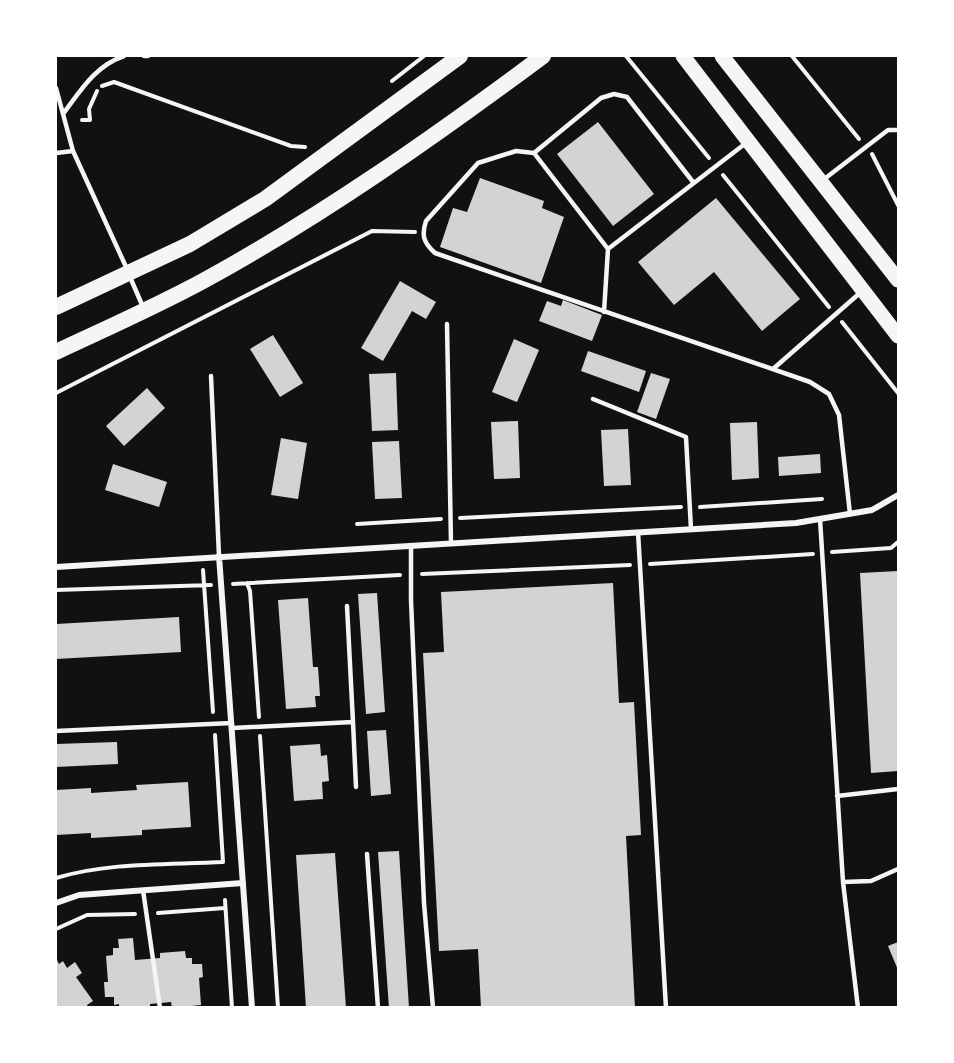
<svg xmlns="http://www.w3.org/2000/svg" width="954" height="1063" viewBox="0 0 954 1063" font-family="Poppins,sans-serif">
	<rect width="100%" height="100%" fill="#111"/>
	<path fill="#d3d3d3" d="M598 122 654 194 613 226 557 154Z
		M480 178 544 201 542 208 564 217 541 283 440 247 453 208 467 212Z
		M716 198 800 299 762 331 714 272 674 305 638 262Z
		M400 281 436 302 426 319 412 311 383 361 361 348Z
		M563 300 602 315 592 341 539 321 547 301 561 306Z
		M273 335 303 383 280 397 250 349Z
		M514 339 539 350 517 402 492 392Z
		M588 351 646 371 639 392 581 371Z
		M396 373 398 430 372 431 369 374Z
		M651 373 670 379 656 419 637 412Z
		M147 388 165 408 124 446 106 426Z
		M518 421 520 478 494 479 491 422Z
		M757 422 759 478 732 480 730 423Z
		M628 429 631 485 604 486 601 430Z
		M281 438 307 443 298 499 271 495Z
		M399 441 402 498 375 499 372 442Z
		M820 454 821 473 779 476 778 457Z
		M113 464 167 482 159 507 105 490Z
		M898 571V771L871 773 860 573Z
		M613 583 619 703 634 702 641 835 626 836 635 1008H481L478 949 439 951 423 653 444 652 441 592Z
		M377 593 385 712 366 714 358 594Z
		M308 598 313 667H318L320 696H315L316 707 286 709 278 600Z
		M179 617 181 652 56 659V624Z
		M386 730 391 794 371 796 367 731Z
		M117 742 118 764 56 767V744Z
		M320 744 321 756 327 755 329 781 322 782 323 799 294 801 290 746Z
		M188 782 191 827 142 830V835L91 838V833L56 835V790L91 788V793L137 790 136 785Z
		M399 851 409 1008H389L378 852Z
		M335 853 346 1008H306L296 855Z
		M133 938 135 960 160 958V953L185 951 186 958H192V964H202L203 977 199 978 201 1005 172 1008 171 1002 150 1004V1008H119V1004L114 1005V997H105L104 982H108L106 956 113 955V948H119L118 939Z
		M898 942V970L888 946Z
		M56 958 59 964 63 961 67 968 75 962 82 973 76 977 93 1001 87 1005 88 1008H56Z"/>
	<g fill="none" stroke-linecap="round" stroke-linejoin="round">
		<path stroke="#f5f5f5" stroke-width="4" d="M626 56 709 158
			M792 56 859 139
			M392 81 424 56
			M102 86 114 82 291 146 305 147
			M82 120H90L89 109 97 91
			M872 154 898 205
			M723 175 829 307
			M842 322 898 393
			M56 393 372 231 415 232
			M700 507 822 499
			M460 518 681 507
			M357 524 441 519
			M832 552 891 548 898 542
			M650 564 813 554
			M203 570 213 712
			M422 574 630 565
			M247 583 250 591 259 717
			M233 584 400 575
			M56 590 211 585
			M260 736 278 1008
			M56 878C109 862 168 865 223 862L215 735
			M225 900 232 1008
			M158 913 225 908
			M56 929 87 915 135 914"/>
		<path stroke="#f5f5f5" stroke-width="4.5" d="M144 56H148
			M56 88 73 151 127 269
			M63 114C81 90 95 66 124 56
			M56 153 73 151
			M534 153 601 98 614 94 627 97 693 182
			M823 180 888 130H898
			M608 249 746 143
			M130 277 143 307
			M604 312 608 249 534 153 516 151 478 163 426 221C421 236 424 243 435 253L810 382 829 394 839 415 850 514
			M447 324 451 543
			M773 369 861 292
			M211 376 219 556
			M593 399 686 437 691 529
			M820 519 843 882 858 1008
			M638 532 666 1008
			M411 545V600L424 903 433 1008
			M353 722 356 787
			M233 728 353 722 347 606
			M56 731 232 723
			M837 796 898 789
			M367 854 378 1008
			M843 882 871 881 898 869
			M143 890 160 1008"/>
		<path stroke="#f5f5f5" stroke-width="6" d="M219 556 252 1008
			M56 567 796 523 872 510 898 495
			M56 903 79 895 243 883"/>
		<path stroke="#f5f5f5" stroke-width="15" d="M683 56 898 336
			M722 56 898 280"/>
		<path stroke="#f5f5f5" stroke-width="16" d="M56 307 190 244 265 199 460 56
			M56 352C105 329 155 307 203 281 322 216 434 137 543 56"/>
	</g>
	<rect width="954" height="1063" fill="none" stroke="#ffffff" stroke-width="114"/>
</svg>
